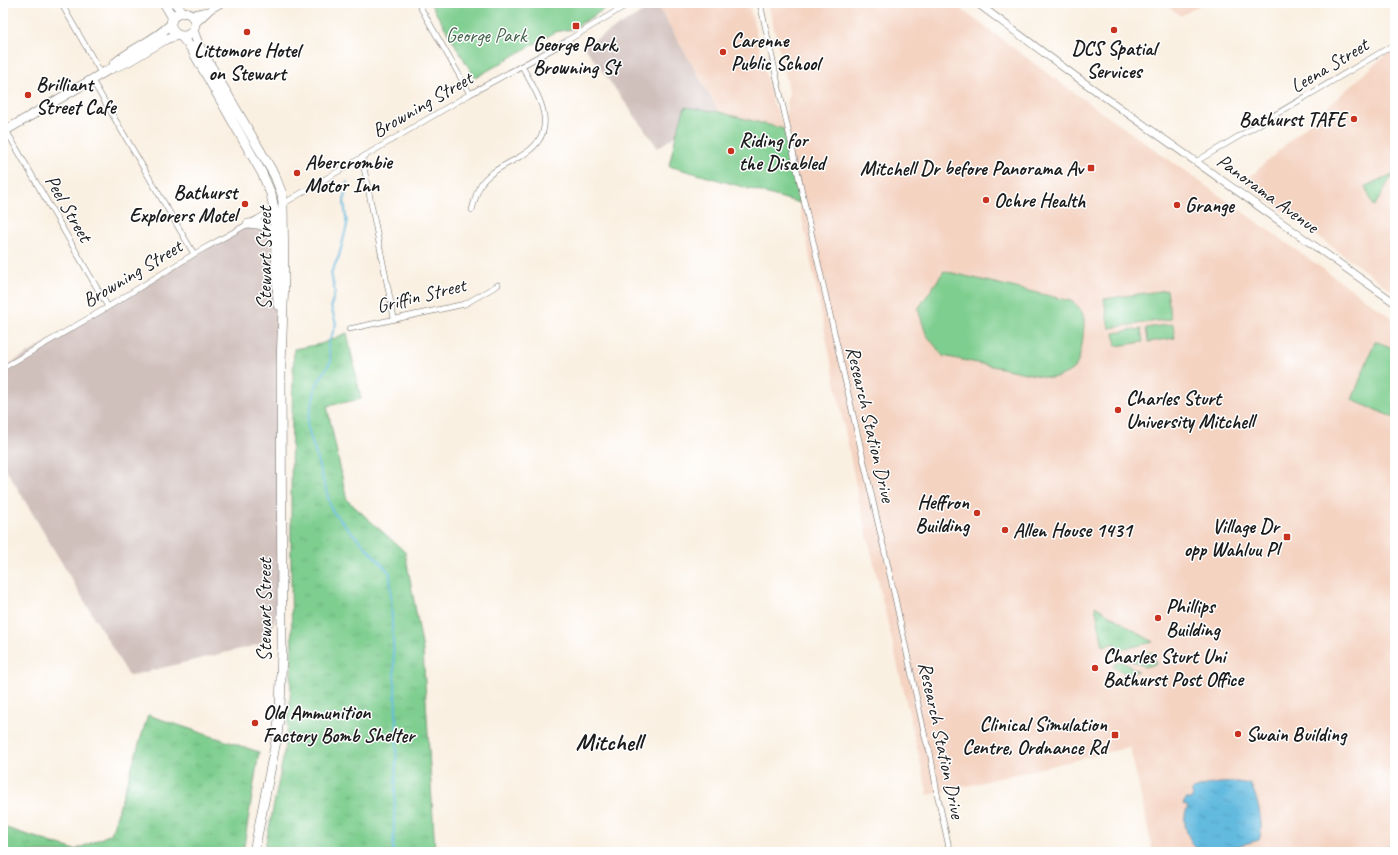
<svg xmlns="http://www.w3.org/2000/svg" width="1398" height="855" viewBox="0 0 1398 855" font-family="Caveat,sans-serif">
	<defs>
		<pattern id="grass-tufts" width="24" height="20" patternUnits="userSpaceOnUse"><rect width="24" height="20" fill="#7ece8f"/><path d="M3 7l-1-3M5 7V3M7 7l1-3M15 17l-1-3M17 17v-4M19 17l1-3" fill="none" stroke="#6cb07b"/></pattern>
		<pattern id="water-ripples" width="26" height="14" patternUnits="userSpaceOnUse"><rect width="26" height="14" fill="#62badf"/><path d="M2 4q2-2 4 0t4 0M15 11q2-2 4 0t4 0" fill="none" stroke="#549fbf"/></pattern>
	</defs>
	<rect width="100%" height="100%" fill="#fff"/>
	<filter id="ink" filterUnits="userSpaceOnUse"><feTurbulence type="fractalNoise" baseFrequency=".025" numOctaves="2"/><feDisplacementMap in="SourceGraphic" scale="8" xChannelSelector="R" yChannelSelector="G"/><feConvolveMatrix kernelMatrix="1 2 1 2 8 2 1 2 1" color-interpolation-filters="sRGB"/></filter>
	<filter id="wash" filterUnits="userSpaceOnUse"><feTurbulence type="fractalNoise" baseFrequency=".012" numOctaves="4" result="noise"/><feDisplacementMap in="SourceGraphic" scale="16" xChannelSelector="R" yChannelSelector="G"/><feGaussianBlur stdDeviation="0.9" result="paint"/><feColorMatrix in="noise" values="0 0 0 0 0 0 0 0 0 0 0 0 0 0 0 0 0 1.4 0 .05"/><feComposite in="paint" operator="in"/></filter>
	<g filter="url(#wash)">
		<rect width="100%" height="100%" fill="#faf0e2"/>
		<path fill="#f4d3c1" d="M659 3H749L772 100 784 128 789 91 768 3H953L1062 84 1395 320V852H1153L1130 747 928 795 859 500 784 129 719 112 657 4Z
			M1163 3H1203L1181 16Z
			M1395 50V293L1244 182 1384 56Z"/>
		<path fill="#d0c0bc" d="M657 4 719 112 685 107 676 135 658 148 584 46Z
			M248 224 271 233 276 278 281 365 282 590 269 642 129 676 3 464V368Z"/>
		<path fill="url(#grass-tufts)" stroke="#4d7556" d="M1393 174 1374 207 1365 186Z
			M347 333 361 399 327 406 347 500 405 552 423 650 435 852H264C274 802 287 751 290 700 293 655 291 609 291 564 291 492 291 421 294 349L321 344Z
			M1095 606 1153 642 1116 651 1115 643 1103 646Z
			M1152 652 1156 664 1144 667 1137 662H1133L1128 659 1129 657Z
			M1121 661 1138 671 1126 674 1113 666 1115 663Z
			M148 715 259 752 243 852H3V827L75 850 111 834Z"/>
		<path fill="#7ece8f" stroke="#4d7556" d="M430 3H614L572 29 555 32 475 78Z
			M685 107 719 112 784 129 800 203 669 166 676 135Z
			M944 271 1071 301C1076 304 1081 309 1083 315 1086 322 1081 357 1077 364 1072 373 1059 377 1050 378L943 356 926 334 918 309Z
			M1167 290 1171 319 1109 328 1104 299Z
			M1173 324 1175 338 1148 342 1146 328Z
			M1141 329 1143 342 1116 346 1114 333Z
			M1375 341 1395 349V418L1352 400Z"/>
		<path fill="url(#water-ripples)" stroke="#3f6b7e" d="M1237 782 1250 784C1257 794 1265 829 1259 840 1240 845 1217 853 1197 850 1188 838 1180 821 1188 807L1183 804 1186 799H1191L1193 794 1191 792C1198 783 1225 783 1237 782Z"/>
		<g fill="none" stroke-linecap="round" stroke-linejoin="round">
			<path stroke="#62badf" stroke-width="2" d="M347 182 344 202 347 225 339 256 331 273 335 292 331 306 336 324 328 345 331 361 316 386 307 424 332 511 390 573 397 736 393 852
				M1385 852 1391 844 1395 831"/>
		</g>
	</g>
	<g filter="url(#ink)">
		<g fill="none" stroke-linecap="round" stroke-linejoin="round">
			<g stroke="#6a6661" stroke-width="6">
				<path id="street" d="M61 3 101 73
					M418 3 470 94
					M760 3 808 219 892 584 926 741 930 752 937 793 950 852
					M92 80 194 254
					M3 125 108 307
					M362 158 394 318
					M1197 161 1395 44
					M281 205 470 94 558 46 630 3
					M472 210C475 200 477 187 485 179 494 169 510 163 521 156 563 132 539 97 522 66
					M349 329 465 304 498 285
					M3 368 108 307 194 254 275 209"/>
			</g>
			<g stroke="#6a6661" stroke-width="8">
				<path id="secondary" d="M977 3 1075 76 1395 303
					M190 15 207 11
					M194 25 211 9 222 3"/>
			</g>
			<g stroke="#6a6661" stroke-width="10">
				<path id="highway" d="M164 3 173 18
					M175 3 183 13
					M171 24a12 12 0 1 1 24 0a12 12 0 1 1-24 0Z
					M193 30 198 44 275 176 282 194 283 204 284 278 281 365 282 648 280 709 277 736 254 852
					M181 36 191 48 262 173 271 194 274 209 278 305
					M114 64C132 48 155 41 171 24
					M3 132 108 70 127 62 166 39 178 35
					M248 224C262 222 270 228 274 241"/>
			</g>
			<use href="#street" stroke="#fff" stroke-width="5"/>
			<use href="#secondary" stroke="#fff" stroke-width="7"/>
			<use href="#highway" stroke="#fff" stroke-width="9"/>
		</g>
	</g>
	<g fill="#c8321e" stroke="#fff" stroke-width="1.5">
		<rect x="572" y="22" width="8" height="8" rx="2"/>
		<circle cx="1114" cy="30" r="4"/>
		<circle cx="247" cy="32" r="4"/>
		<circle cx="723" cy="52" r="4"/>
		<circle cx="28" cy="95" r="4"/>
		<circle cx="1354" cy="119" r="4"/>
		<circle cx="731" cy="151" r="4"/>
		<rect x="1087" y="164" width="8" height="8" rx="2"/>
		<circle cx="297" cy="173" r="4"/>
		<circle cx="986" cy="200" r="4"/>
		<circle cx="245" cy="204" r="4"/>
		<circle cx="1177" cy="205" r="4"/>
		<circle cx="1118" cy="410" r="4"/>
		<circle cx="977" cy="513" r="4"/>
		<circle cx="1005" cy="530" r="4"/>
		<rect x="1283" y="533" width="8" height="8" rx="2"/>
		<circle cx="1158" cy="618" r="4"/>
		<circle cx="1095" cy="668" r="4"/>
		<circle cx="255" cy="723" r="4"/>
		<circle cx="1238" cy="734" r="4"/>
		<rect x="1111" y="731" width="8" height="8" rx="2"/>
	</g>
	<g text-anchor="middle" stroke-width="3" stroke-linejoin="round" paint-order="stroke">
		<g font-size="20" fill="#43634a" stroke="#fff">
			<text x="486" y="42">George Park</text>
		</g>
		<g font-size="20" font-weight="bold" fill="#1c1c1c" stroke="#fff" text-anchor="start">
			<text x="731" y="47">Carenne<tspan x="731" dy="23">Public School</tspan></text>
			<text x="576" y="51" text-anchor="middle">George Park,<tspan x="576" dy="23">Browning St</tspan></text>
			<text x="1114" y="55" text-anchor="middle">DCS Spatial<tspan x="1114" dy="23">Services</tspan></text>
			<text x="247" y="57" text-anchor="middle">Littomore Hotel<tspan x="247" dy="23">on Stewart</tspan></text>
			<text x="36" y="91">Brilliant<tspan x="36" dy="23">Street Cafe</tspan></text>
			<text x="1346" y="126" text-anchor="end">Bathurst TAFE</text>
			<text x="739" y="147">Riding for<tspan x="739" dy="23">the Disabled</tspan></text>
			<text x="305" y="169">Abercrombie<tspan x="305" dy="23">Motor Inn</tspan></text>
			<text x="1083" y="175" text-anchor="end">Mitchell Dr before Panorama Av</text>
			<text x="237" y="199" text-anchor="end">Bathurst<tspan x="237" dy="23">Explorers Motel</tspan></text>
			<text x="994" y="207">Ochre Health</text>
			<text x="1185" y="212">Grange</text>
			<text x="1126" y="405">Charles Sturt<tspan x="1126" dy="23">University Mitchell</tspan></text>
			<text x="969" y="509" text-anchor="end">Heffron<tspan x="969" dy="23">Building</tspan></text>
			<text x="1279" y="533" text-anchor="end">Village Dr<tspan x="1279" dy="23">opp Wahluu Pl</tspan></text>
			<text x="1013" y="537">Allen House 1431</text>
			<text x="1166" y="613">Phillips<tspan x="1166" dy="23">Building</tspan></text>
			<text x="1103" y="663">Charles Sturt Uni<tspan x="1103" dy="23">Bathurst Post Office</tspan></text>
			<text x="263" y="719">Old Ammunition<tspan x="263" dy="23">Factory Bomb Shelter</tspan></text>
			<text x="1107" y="731" text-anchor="end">Clinical Simulation<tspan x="1107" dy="23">Centre, Ordnance Rd</tspan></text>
			<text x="1246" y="741">Swain Building</text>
		</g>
		<g font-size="20" fill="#1c1c1c" stroke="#fff">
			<text transform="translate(1329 65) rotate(-31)" y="7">Leena Street</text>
			<text transform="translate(422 104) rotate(-30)" y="7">Browning Street</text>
			<text transform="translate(1268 193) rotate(36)" y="7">Panorama Avenue</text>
			<text transform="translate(69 208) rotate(60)" y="7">Peel Street</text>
			<text transform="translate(264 258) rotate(-90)" y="7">Stewart Street</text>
			<text transform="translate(132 273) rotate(-31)" y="7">Browning Street</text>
			<text transform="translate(421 295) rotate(-14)" y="7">Griffin Street</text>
			<text transform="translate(871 424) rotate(77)" y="7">Research Station Drive</text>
			<text transform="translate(264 610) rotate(-90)" y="7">Stewart Street</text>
			<text transform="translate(942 740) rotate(78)" y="7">Research Station Drive</text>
		</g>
		<g font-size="24" font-weight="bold" fill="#1c1c1c" stroke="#fff">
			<text x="609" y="750">Mitchell</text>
		</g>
	</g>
	<rect width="1398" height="855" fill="none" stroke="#fff" stroke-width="16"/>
</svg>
